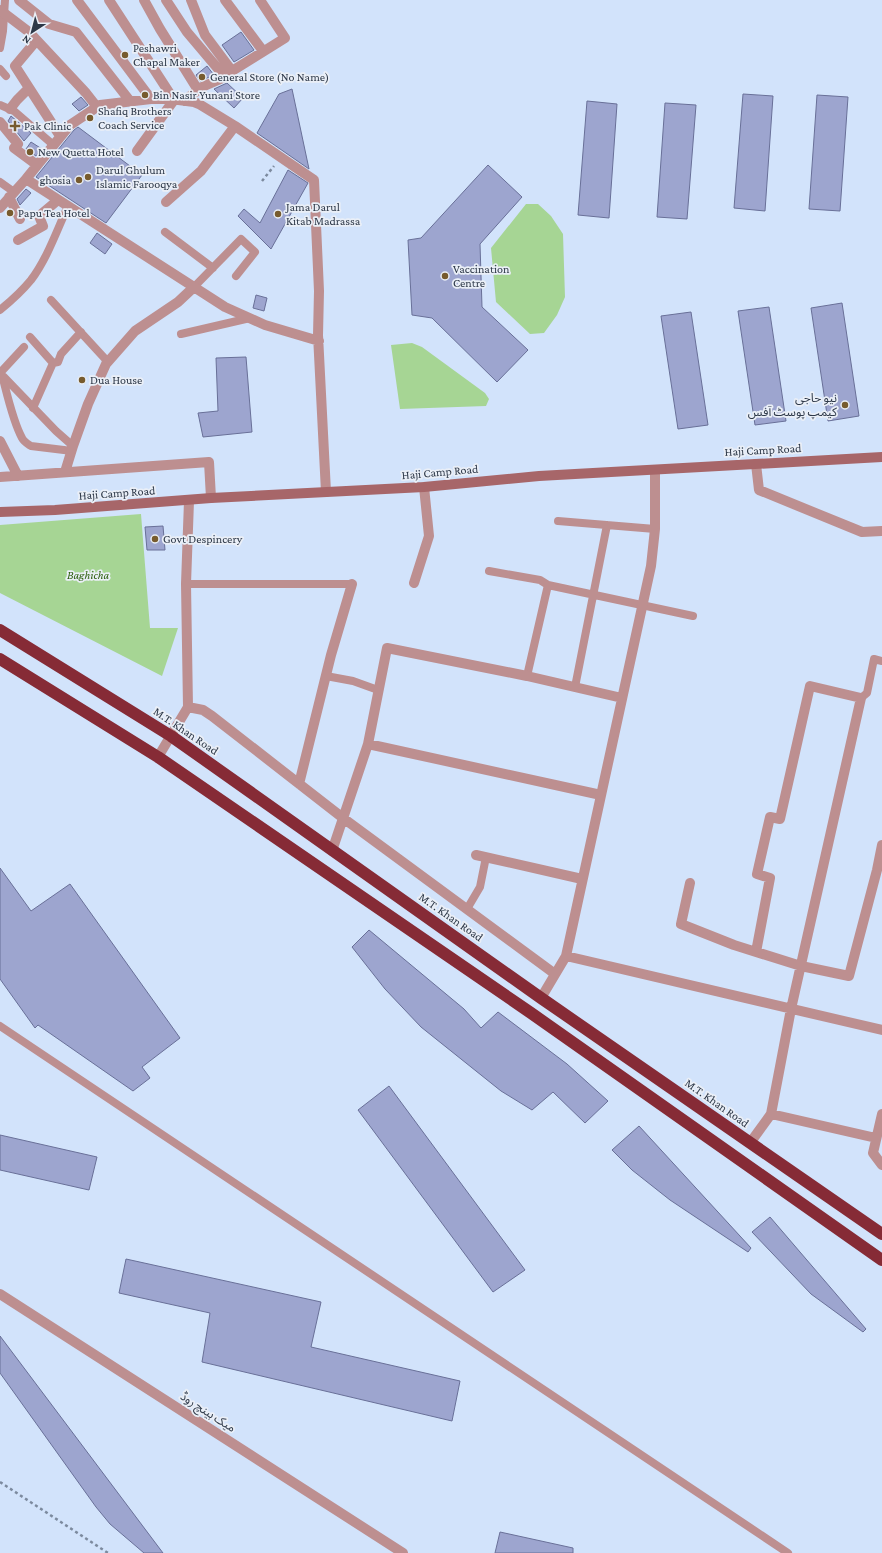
<svg xmlns="http://www.w3.org/2000/svg" width="882" height="1553" viewBox="0 0 882 1553" font-family="'Crimson Pro','Noto Sans Arabic',serif">
	<rect width="100%" height="100%" fill="#d2e3fb"/>
	<path fill="#a6d594" d="M526 204H538L551 216 563 234 565 297 557 315 544 333 530 334 496 302 491 248Z
		M412 343 422 347 485 393 489 399 486 406 400 409 391 345Z
		M141 514 150 628H178L162 676 0 593V525Z"/>
	<path fill="#9da5cf" stroke="#697098" d="M241 32 254 50 234 62 222 45Z
		M207 66 214 75 200 81 196 75Z
		M227 83 243 98 234 108 214 89Z
		M292 89 309 169 257 133 279 94Z
		M743 94 773 96 765 211 734 208Z
		M817 95 848 97 840 211 809 209Z
		M81 97 88 105 79 111 72 104Z
		M587 101 617 104 609 218 578 215Z
		M665 103 696 105 687 219 657 217Z
		M11 116 31 133 24 141 8 121Z
		M78 127 142 175 106 223 36 177 74 130Z
		M31 142 42 149 36 156 26 149Z
		M488 165 522 197 480 244 482 307 528 350 497 382 432 318 412 315 408 240 421 238Z
		M288 170 308 183 271 249 238 216 244 209 260 223Z
		M26 189 31 193 20 205 17 199Z
		M97 233 112 244 105 254 90 243Z
		M256 295 267 298 264 311 253 308Z
		M842 303 859 416 828 421 811 308Z
		M769 307 786 421 755 425 738 311Z
		M691 312 708 425 678 429 661 316Z
		M246 357 252 432 203 437 198 413 218 411 216 358Z
		M163 526 165 550H147L145 527Z
		M0 868 31 911 70 884 180 1038 142 1067 150 1078 133 1091 38 1025 35 1028 0 979Z
		M369 930 464 1009 481 1028 498 1012 567 1064 608 1101 585 1123 553 1092 532 1110 501 1091 421 1027 385 989 352 947Z
		M389 1086 525 1270 493 1292 358 1110Z
		M639 1126 751 1248 748 1252 670 1200 632 1170 612 1150Z
		M0 1135 97 1157 89 1190 0 1170Z
		M770 1217 866 1329 863 1332 811 1294 752 1232Z
		M126 1259 321 1302 311 1347 460 1381 452 1421 202 1362 210 1313 119 1293Z
		M0 1336 163 1553H144L110 1524 96 1507 0 1373Z
		M500 1532 573 1548V1553H495Z"/>
	<g fill="none" stroke-linecap="round" stroke-linejoin="round">
		<path stroke="#7c8a9e" stroke-width="2.5" stroke-dasharray="3 3" stroke-linecap="butt" d="M262 181 274 166
			M0 1482 108 1553"/>
		<path stroke="#bd8f90" stroke-width="8" d="M0 48 3 31 5 0
			M0 69 6 76
			M0 105 14 111 50 142 52 146
			M0 182 14 192
			M165 232 213 268
			M194 287 241 239 255 252 236 276
			M51 300 108 362
			M0 310C11 301 22 291 31 280 47 259 57 230 68 206
			M181 334 250 318
			M30 337 53 363 33 408
			M53 363 58 362 61 354 81 332
			M0 373 24 347
			M2 375C7 394 13 422 22 438 24 442 28 444 31 446L72 451
			M4 377 56 431 73 446
			M558 521 655 529
			M489 571 540 580 548 585 693 616
			M186 584H352
			M326 676 353 681 378 690
			M527 676 548 585
			M575 687 607 525
			M861 698 867 693 874 659 882 661
			M467 909 480 887 486 857
			M0 1026 788 1553"/>
		<path stroke="#bd8f90" stroke-width="10" d="M19 0 49 24 76 32 130 101
			M77 0 151 99
			M109 0 174 100 137 151
			M144 0 160 29 198 90
			M166 0 187 32 225 77
			M191 0 205 35 232 71
			M225 0 263 51
			M0 10 29 32 86 93 97 107
			M36 41 15 66 60 136
			M184 101 202 87 225 77 232 71 285 38 260 0
			M10 109 17 100 29 88
			M0 122 18 144 14 148 37 165
			M26 179 225 307 265 325 319 341
			M9 197 20 219
			M166 202 201 171 235 126
			M0 208 26 179 70 125 100 105 151 99H171L194 102 199 104 235 126 314 180 319 291 318 335 326 492
			M18 240 43 226 39 216 58 200
			M0 441 18 476
			M756 464 759 490 862 532 882 531
			M65 472 73 446 88 404 106 364 135 331 178 302 194 287
			M0 477 209 462 211 498
			M414 583 429 536 424 487
			M188 707 203 710 212 716 343 818 555 974
			M368 744 387 648 527 676 622 698
			M158 757 188 707 186 584 189 501
			M299 784 331 655 352 584
			M332 851 368 744 601 795
			M476 855 582 879
			M690 883 681 924 734 945 801 966 849 976 877 870 882 845
			M566 956 882 1030
			M541 998 566 956 651 566 655 529V470
			M771 1114 876 1138
			M882 1114 873 1153 882 1165
			M750 1143 771 1114 791 1009 861 698 810 686 780 819 770 817 757 874 770 878 756 952
			M0 1294 403 1553"/>
		<path stroke="#a76669" stroke-width="10" d="M0 512 55 510 211 498 424 487 539 476 882 457"/>
		<path stroke="#862b36" stroke-width="12" d="M0 630 171 736 541 998 882 1234
			M0 659 158 757 531 1013 882 1260"/>
	</g>
	<g fill="#775b2e" stroke="#eaeff7" stroke-width="1.5">
		<circle cx="125" cy="55" r="4"/>
		<circle cx="202" cy="77" r="4"/>
		<circle cx="145" cy="95" r="4"/>
		<circle cx="90" cy="118" r="4"/>
		<path d="M13 120h4v4h4v4h-4v4h-4v-4h-4v-4h4z"/>
		<circle cx="30" cy="152" r="4"/>
		<circle cx="88" cy="177" r="4"/>
		<circle cx="79" cy="180" r="4"/>
		<circle cx="10" cy="213" r="4"/>
		<circle cx="278" cy="214" r="4"/>
		<circle cx="445" cy="276" r="4"/>
		<circle cx="82" cy="380" r="4"/>
		<circle cx="845" cy="405" r="4"/>
		<circle cx="155" cy="539" r="4"/>
	</g>
	<g text-anchor="middle" stroke-width="3.5" stroke-linejoin="round" paint-order="stroke">
		<g font-size="12" fill="#2d3848" stroke="#eaeff7" text-anchor="start">
			<text x="133" y="52">Peshawri<tspan x="133" dy="14">Chapal Maker</tspan></text>
			<text x="210" y="81">General Store (No Name)</text>
			<text x="153" y="99">Bin Nasir Yunani Store</text>
			<text x="98" y="115">Shafiq Brothers<tspan x="98" dy="14">Coach Service</tspan></text>
			<text x="24" y="130">Pak Clinic</text>
			<text x="38" y="156">New Quetta Hotel</text>
			<text x="96" y="174">Darul Ghulum<tspan x="96" dy="14">Islamic Farooqya</tspan></text>
			<text x="71" y="184" text-anchor="end">ghosia</text>
			<text x="286" y="211">Jama Darul<tspan x="286" dy="14">Kitab Madrassa</tspan></text>
			<text x="18" y="217">Papu Tea Hotel</text>
			<text x="453" y="273">Vaccination<tspan x="453" dy="14">Centre</tspan></text>
			<text x="90" y="384">Dua House</text>
			<text x="837" y="402" text-anchor="end">نیو حاجی<tspan x="837" dy="14">کیمپ پوسٹ آفس</tspan></text>
			<text x="163" y="543">Govt Despincery</text>
		</g>
		<g font-size="12" fill="#2d3848" stroke="#eaeff7">
			<text transform="translate(763 450) rotate(-3)" y="4">Haji Camp Road</text>
			<text transform="translate(440 472) rotate(-5)" y="4">Haji Camp Road</text>
			<text transform="translate(117 493) rotate(-4)" y="4">Haji Camp Road</text>
			<text transform="translate(186 731) rotate(34)" y="4">M.T. Khan Road</text>
			<text transform="translate(451 917) rotate(35)" y="4">M.T. Khan Road</text>
			<text transform="translate(717 1103) rotate(35)" y="4">M.T. Khan Road</text>
			<text transform="translate(208 1412) rotate(33)" y="4">میک ہینچ روڈ</text>
		</g>
		<g font-size="12" font-style="italic" fill="#2b5e0c" stroke="#eaeff7">
			<text x="88" y="579">Baghicha</text>
		</g>
	</g>
	<g transform="translate(32 32) rotate(216)" stroke="#eaeff7" stroke-width="3" paint-order="stroke">
	<path d="M0-3L7 15L0 10L-7 15Z" fill="#2d3848"/>
	<text y="-6" font-size="11" font-weight="bold" text-anchor="middle" fill="#2d3848">N</text>
	</g>
</svg>
